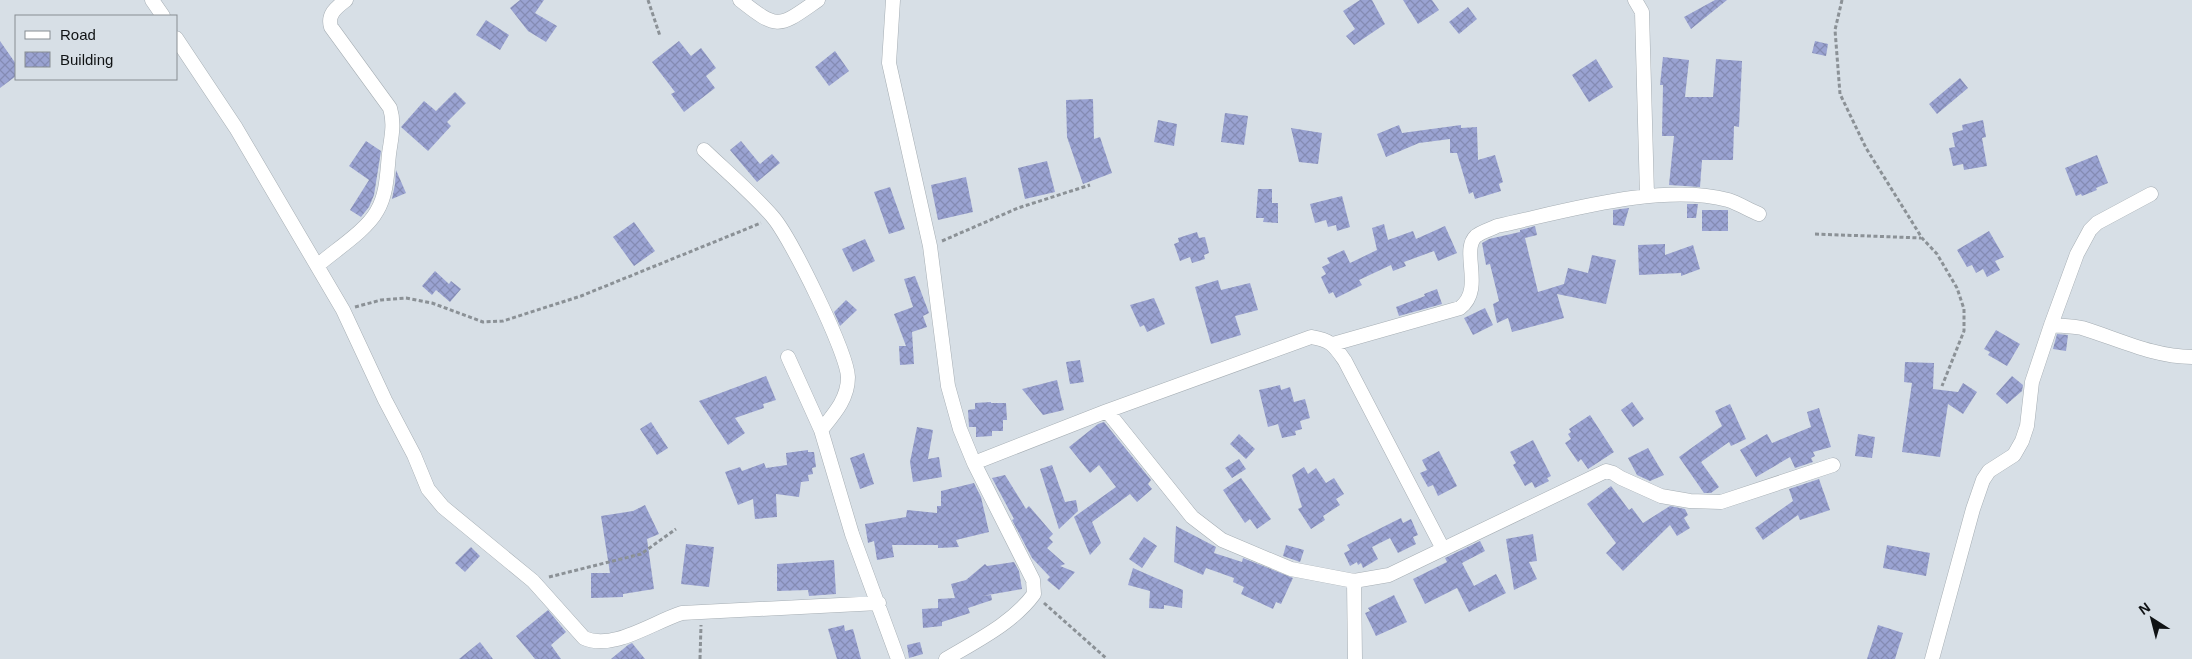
<svg xmlns="http://www.w3.org/2000/svg" width="2192" height="659" viewBox="0 0 2192 659" font-family="Arial,sans-serif">
	<defs>
		<pattern id="building-cross-hatch" width="8" height="8" patternUnits="userSpaceOnUse" patternTransform="scale(1.25)"><rect width="8" height="8" fill="#9aa3d2"/><path d="M0 0l8 8M0 8l8-8" fill="none" stroke="#848bb3"/></pattern>
	</defs>
	<rect width="100%" height="100%" fill="#d7dfe6"/>
	<path fill="url(#building-cross-hatch)" d="M520 0H544L535 13 557 26 546 42 528 31 510 8Z
		M1360 0H1372L1385 24 1354 45 1346 36 1355 29 1343 11Z
		M1403 0H1432L1439 10 1418 24Z
		M1715 0H1727L1691 29 1684 17Z
		M1468 7 1477 19 1459 34 1449 22Z
		M486 20 509 35 500 50 476 35Z
		M0 41 16 64V76L0 88Z
		M679 41 691 56 701 48 716 68 706 76 715 88 684 112 671 94 675 92 652 62Z
		M1815 41 1828 44 1826 56 1812 53Z
		M835 51 849 71 829 86 815 67Z
		M1663 57 1689 60 1685 97H1713L1716 59 1742 61 1739 127 1734 126 1733 160H1702L1700 187 1669 185 1674 136H1662L1663 85H1660Z
		M1596 59 1613 87 1589 102 1572 75Z
		M1960 78 1968 88 1937 114 1929 104Z
		M455 92 466 103 447 122 451 126 428 151 401 127 424 101 436 111Z
		M1093 99 1094 139 1100 137 1112 173 1083 184 1067 137 1066 100Z
		M1225 113 1248 116 1244 145 1221 142Z
		M1158 120 1177 124 1174 146 1154 142Z
		M1983 120 1986 137 1982 138 1987 166 1964 170 1963 164 1953 166 1949 148 1955 147 1952 133 1963 130 1962 125Z
		M1399 125 1402 133 1461 125V128L1477 127 1478 160 1495 155 1503 182 1499 184 1501 191 1475 199 1473 192 1469 194 1457 153H1450V139L1419 143 1386 157 1377 134Z
		M1291 128 1322 133 1318 164 1299 162Z
		M366 141 381 151 374 195 369 207 361 217 350 210 369 180 349 166Z
		M741 141 760 164 772 154 780 163 757 182 730 150Z
		M2097 155 2108 183 2096 188 2097 190 2082 196 2081 194 2076 196 2065 168Z
		M1047 161 1055 192 1025 199 1018 168Z
		M396 170 406 193 392 199 395 184Z
		M966 177 973 212 938 220 931 185Z
		M890 187 905 229 889 234 874 192Z
		M1258 189H1272V203H1278V223L1263 222 1264 218H1256Z
		M1342 196 1350 227 1337 231 1336 225 1328 227 1326 220 1315 223 1310 204Z
		M1687 204H1698L1696 218H1687Z
		M1629 208 1624 226 1613 225V210Z
		M1702 210H1728V231H1702Z
		M634 222 655 251 634 266 613 237Z
		M1384 224 1388 240 1413 231 1416 239 1445 226 1457 253 1438 261 1434 251 1404 262 1406 266 1393 271 1391 265 1359 280 1362 285 1336 298 1333 292 1329 294 1321 277 1326 274 1322 267 1330 263 1327 258 1344 250 1350 263 1377 250 1372 228Z
		M1535 226 1537 235 1525 238 1538 292 1564 284 1568 268 1588 273 1592 255 1616 260 1606 304 1557 294 1564 318 1512 332 1508 318 1497 323 1493 304 1499 301 1490 264 1486 265 1482 243 1489 239 1520 232V230Z
		M1989 231 2004 257 1995 261 2000 270 1987 277 1983 269 1976 273 1972 265 1967 267 1957 250Z
		M1197 232 1199 238 1205 237 1209 253 1204 255 1205 259 1192 263 1190 257 1180 261 1174 244 1179 242 1178 238Z
		M865 239 875 261 853 272 842 249Z
		M1665 244V255L1693 245 1700 269 1681 276V273L1639 275 1638 245Z
		M435 271 449 284 451 281 461 289 450 302 436 290 432 295 422 286Z
		M915 276 929 313 923 316 927 327 912 332 914 364 900 365 899 346H906L894 314 913 307 904 279Z
		M1218 280 1221 290 1250 283 1258 310 1235 316 1241 335 1211 344 1195 287Z
		M1437 289 1442 304 1399 316 1396 307 1425 296 1424 294Z
		M1154 298 1165 324 1147 332 1144 325 1140 327 1130 305Z
		M846 300 857 310 840 326 834 312Z
		M1485 308 1493 325 1473 335 1464 318Z
		M1996 330 2020 344 2007 366 1988 355 1990 352 1984 349Z
		M2057 334 2068 335 2066 351 2053 349Z
		M1080 360 1084 382 1070 384 1066 362Z
		M1905 362 1934 363 1933 389 1958 392 1963 383 1977 392 1963 414 1948 404 1940 457 1902 452 1912 383 1904 382Z
		M766 376 776 400 763 404 764 408 735 418 745 433 728 445 699 401Z
		M2012 376 2023 385 2022 391 2007 404 1996 394Z
		M1057 380 1064 410 1043 415 1022 389Z
		M1280 385 1281 390 1290 387 1294 402 1305 399 1310 418 1300 421 1302 429 1295 431 1296 435 1282 438 1278 424 1268 427 1259 390Z
		M991 402V403H1006L1007 420H1003V431H992V436L976 437V427H969L968 410 975 409V403Z
		M1632 402 1644 419 1633 427 1621 410Z
		M1730 404 1746 439 1731 446 1729 442 1701 462 1719 487 1711 493H1704L1679 457 1722 426 1715 411Z
		M1819 408 1831 447 1813 452 1815 456 1811 458 1813 462 1795 468 1790 457 1756 477 1740 450 1767 434 1772 443 1811 427 1807 412Z
		M1590 415 1614 452 1588 469 1581 459 1578 462 1565 443 1571 439 1568 434 1571 432 1569 429Z
		M651 422 668 448 657 455 640 429Z
		M1104 422 1151 480 1148 484 1152 489 1137 502 1130 494 1092 522 1101 543 1090 555 1074 517 1116 487 1099 465 1090 473 1069 447 1098 424Z
		M917 427 933 430 928 459 939 457 942 477 913 482 910 462Z
		M1239 434 1255 449 1246 459 1230 444Z
		M1858 434 1875 437 1872 458 1855 456Z
		M1533 440 1551 476 1547 478 1549 481 1535 488 1532 482 1525 486 1513 465 1516 463 1510 452Z
		M1648 448 1664 475 1650 481 1637 475 1628 458Z
		M808 450V452H814L816 467 812 468 813 474 808 475 809 481 801 482 799 497 776 494 777 517 755 519 753 499 738 505 725 472 740 467 742 471 764 463 766 468 787 465 786 453Z
		M1439 451 1457 486 1438 496 1433 485 1428 487 1420 473 1427 470 1422 460Z
		M864 453 874 484 860 489 850 458Z
		M1239 459 1246 469 1232 478 1225 468Z
		M1052 465 1065 502 1076 500 1078 511 1059 529 1040 469Z
		M1304 467 1308 474 1316 468 1326 483 1334 478 1344 494 1336 499 1340 505 1323 516 1325 520 1311 529 1298 509 1302 507 1292 475Z
		M1005 475 1026 509 1029 506 1053 534 1049 538 1053 542 1047 548 1065 564 1060 566 1075 572 1059 590 1047 580 1050 577 1032 558 1012 520 1014 519 992 478Z
		M1241 478 1271 519 1257 529 1250 519 1245 523 1223 490Z
		M1819 479 1830 510 1800 520 1798 515 1763 540 1755 528 1793 501 1789 489Z
		M974 483 981 497 989 532 956 540 959 547 938 548V545H892L894 557 877 560 874 541 868 543 865 524 906 517 907 510 937 513V506H941V491Z
		M1611 486 1629 510 1632 508 1643 523 1670 506 1685 509 1688 515 1684 518 1690 528 1677 536 1670 525 1623 571 1606 553 1616 543 1587 504Z
		M645 505 659 534 647 539 654 589 623 594V597L591 598V573H610L601 516 633 511Z
		M1401 518 1403 523 1411 519 1418 535 1413 537 1416 544 1398 553 1390 538 1372 547 1378 559 1363 568 1361 563 1358 565 1357 562 1350 566 1344 553 1350 550 1347 545Z
		M1176 526 1216 547 1214 553 1242 562 1243 558 1293 578 1281 604 1276 602 1273 609 1241 594 1244 587 1233 582 1234 578 1206 568 1203 575 1174 562Z
		M1533 534 1537 561 1529 562 1537 579 1514 590 1506 539Z
		M1144 537 1157 546 1142 568 1129 559Z
		M1480 541 1485 551 1462 563 1474 586 1496 574 1506 593 1469 612 1457 588 1425 604 1413 579 1447 562 1445 558Z
		M686 544 714 547 709 587 681 584Z
		M1286 545 1304 550 1300 562 1283 556Z
		M1887 545 1930 553 1926 576 1883 568Z
		M471 547 480 556 465 572 455 563Z
		M834 560 836 594 809 596 808 590 777 591V564Z
		M1014 562 1019 571 1022 589 982 596 991 595 992 600 968 608 970 613 942 622V626L923 628 922 609 938 608V599L955 598 951 584 966 580 985 564 987 566Z
		M1133 568 1183 590 1182 608 1164 605V609L1149 608 1150 591 1128 585Z
		M1394 595 1407 622 1376 636 1365 613 1370 611 1368 608Z
		M548 610 566 632 551 645 561 659H535L516 636Z
		M844 625 845 631 853 629 861 659H837L828 629Z
		M1878 625 1903 633 1895 659H1867Z
		M480 642 493 659H459Z
		M920 642 923 654 909 658 907 645Z
		M632 643 645 659H611L628 645Z"/>
	<g fill="none" stroke-linecap="round" stroke-linejoin="round">
		<g stroke="#a6aeb4" stroke-width="15">
			<path id="street" d="M152 0 163 16
				M740 0C779 31 779 27 818 0
				M893 0 889 63 930 246 948 386 960 429 974 463 1033 580 1034 594C1013 623 976 641 946 659
				M1635 0 1642 12 1647 195
				M176 38 236 128 343 310 385 400 414 455 428 489 443 507 533 581 584 638C613 651 653 622 682 613L879 603
				M704 150C727 172 752 193 772 216 790 236 847 352 848 377 848 399 834 414 821 430
				M317 266C335 250 366 231 377 211 387 194 387 173 389 154 391 139 395 124 390 108L331 27C327 14 337 7 346 0
				M2051 325C2061 326 2072 326 2082 328 2118 339 2154 357 2192 357
				M1333 344 1460 308C1485 289 1460 251 1476 236 1481 232 1491 229 1497 226 1563 212 1662 182 1728 200 1738 203 1749 210 1759 214
				M788 357 821 430 852 534 898 659
				M1107 411 1192 517 1222 540 1291 569 1354 581 1389 575 1606 471 1613 473 1621 478 1661 496 1690 501 1721 502 1833 465
				M974 463 1107 411 1311 337C1331 340 1334 345 1345 361L1443 549
				M1354 581 1355 659
				M1932 659 1973 509 1983 480 1989 471 2014 455 2022 441 2027 426 2032 382 2051 325 2077 254 2090 230 2097 223 2151 194"/>
		</g>
		<path stroke="#8b9196" stroke-width="3" stroke-dasharray="4 2.5" stroke-linecap="butt" d="M648 0 660 36
			M1842 0 1835 30 1840 94 1866 148 1922 238 1937 254 1957 288 1964 309V331L1942 386
			M1815 234 1921 238
			M942 241 1018 208 1090 185
			M355 307 381 300 406 298 432 303 483 322 503 321 581 296 761 223
			M549 577 641 554 676 529
			M1044 603 1107 659
			M700 659 701 625"/>
		<use href="#street" stroke="#fff" stroke-width="14"/>
	</g>
	<rect x="15" y="15" width="162" height="65" fill="#d7dfe6" stroke="#878d92"/>
	<rect x="25" y="31" width="25" height="8" fill="#ffffff" stroke="#878d92"/>
	<text x="60" y="40" font-size="15" fill="#101315">Road</text>
	<rect x="25" y="52" width="25" height="15" fill="url(#building-cross-hatch)" stroke="#878d92"/>
	<text x="60" y="65" font-size="15" fill="#101315">Building</text>
	<g transform="translate(2152 619) rotate(324)" stroke="#d7dfe6" stroke-width="4" paint-order="stroke">
	<path d="M0-4L9 19L0 12L-9 19Z" fill="#101315"/>
	<text y="-8" font-size="14" font-weight="bold" text-anchor="middle" fill="#101315">N</text>
	</g>
</svg>
